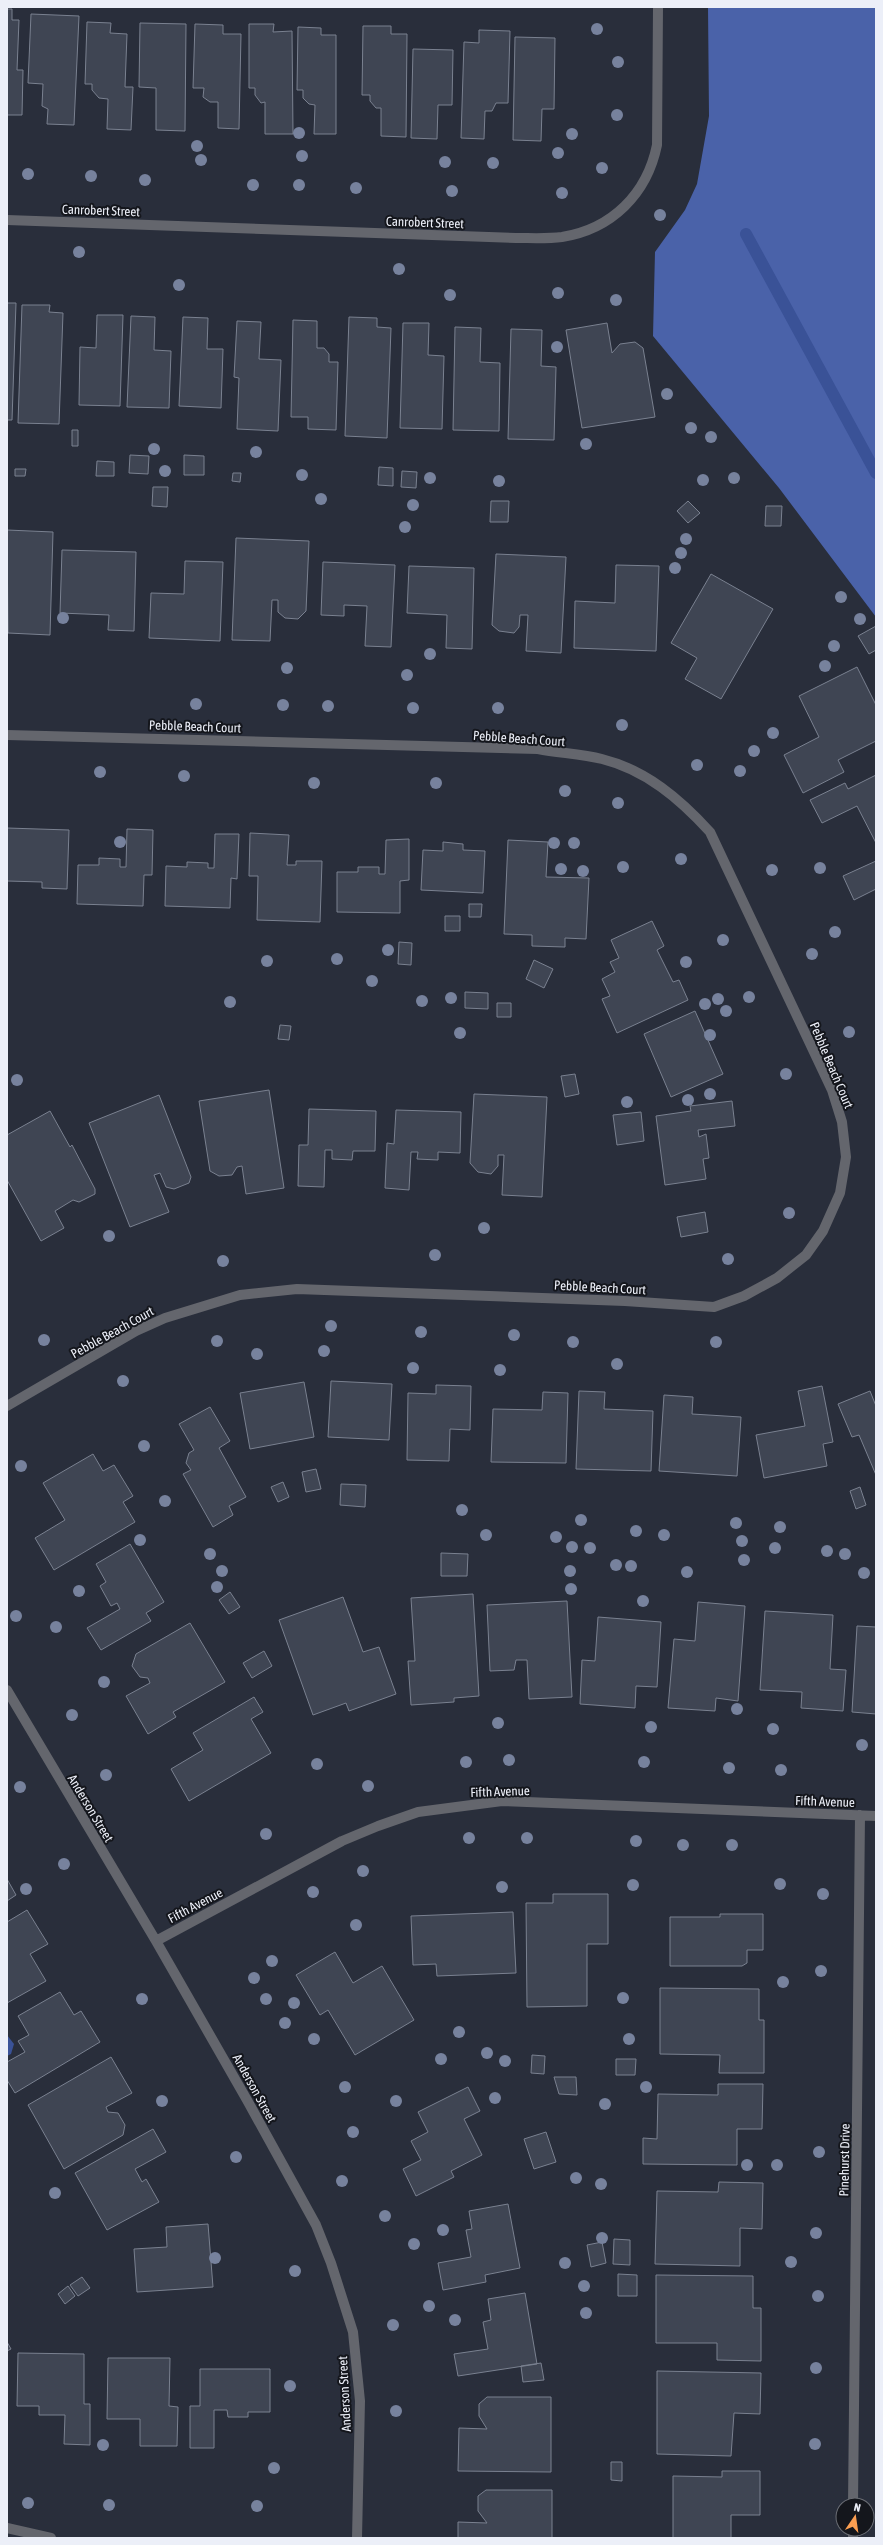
<svg xmlns="http://www.w3.org/2000/svg" width="883" height="2545" viewBox="0 0 883 2545" font-family="'Asap Condensed',sans-serif">
	<rect width="100%" height="100%" fill="#292e3b"/>
	<path fill="#4a62a9" d="M708 7H876V617L779 488 653 336 655 252 685 210 697 184 709 116Z"/>
	<path fill="#3a5297" d="M7 2035 14 2044 11 2054 7 2056Z"/>
	<g fill="none" stroke-linecap="round" stroke-linejoin="round">
		<path stroke="#3a5297" stroke-width="12" d="M746 234 876 473"/>
	</g>
	<path fill="#3f4553" stroke="#7a8190" d="M7 9H12V20H19L17 70H23L22 115H7Z
		M31 14 79 16 74 125 47 124 48 109 42 106 43 84 28 83Z
		M87 22 111 23 110 33 127 34 125 87H133L131 130 107 129 108 99 99 98 92 90V84H85Z
		M140 23 186 24 185 131 156 130V88L139 87Z
		M195 24 223 25V34H241L239 129 218 128V102H210L203 97 204 88H193Z
		M249 24H274L273 32 292 31 293 134H265V102L261 103 255 95V88H249Z
		M363 26H391V34H407L406 137 381 136V108H376L370 101V95H362Z
		M298 27 321 28V35H336V134H314L315 105 309 104 303 98V90H297Z
		M479 30 510 31 508 103H496L492 111H485L484 139 461 138 464 42 479 43Z
		M515 37 555 38 554 109H542L541 141 513 140Z
		M413 49 453 50 452 105H438L437 139 411 138Z
		M7 303H16L12 420H7Z
		M22 305H50L49 312 63 313 59 424 18 423Z
		M97 315H123L120 406 79 405 80 347 96 348Z
		M131 316 155 317 154 350 171 351 169 408 127 407Z
		M183 317 208 318 207 349H223L221 408 179 406Z
		M349 317 377 318V327L391 328 387 438 345 436Z
		M293 320 317 321V348H324L329 354V362H338L336 430 308 429V417H291Z
		M237 321 261 322 259 359 281 360 278 431 237 429 239 378 234 377Z
		M403 323H429L428 355 444 356 442 429 400 428Z
		M607 323 612 353 620 344 635 342 643 348 655 417 582 428 566 330Z
		M455 327 481 328 480 362 500 363 499 431 453 430Z
		M511 329 542 330 541 366 556 367 554 440 508 439Z
		M72 430H78V446H72Z
		M130 455 149 456 148 474 129 473Z
		M184 455 204 456V475H184Z
		M97 461 114 462V476H96Z
		M379 467 393 468V486L378 485Z
		M15 469H26L25 476H15Z
		M402 471 417 472 416 488 401 487Z
		M233 473H241L240 482 232 481Z
		M153 487H168L167 507 152 506Z
		M491 501H509L508 522H490Z
		M688 501 700 513 688 523 677 511Z
		M766 506H782L781 526H765Z
		M7 530 53 532 50 635 8 633Z
		M236 538 309 541 306 611 298 619 285 618 278 612V600H272L270 641 232 640Z
		M62 550 136 552 134 631 108 630 109 615 60 613Z
		M496 554 566 557 561 653 526 651 528 615H520L519 627 514 633 499 631 492 625Z
		M185 561 223 562 220 641 149 638 151 593 184 594Z
		M323 562 395 565 391 647 365 646 367 606 344 605V616L321 615Z
		M616 565 659 566 656 651 574 648 575 601 615 603Z
		M409 566 474 568 472 649 446 648 447 615 407 613Z
		M711 574 773 609 721 699 685 679 697 658 671 643Z
		M876 626V650L869 654 858 636Z
		M857 667 876 705V741L838 760 844 772 803 793 784 755 819 737 799 696Z
		M876 775V843L857 806 822 823 810 800 845 783 848 789Z
		M7 828 69 830 67 889 42 888V882L7 881Z
		M127 829 153 830 152 875H144L143 906 77 904 78 865H99V858L120 859V867H126Z
		M250 833 289 835 287 865H296V861H322L320 922 257 920 258 876H249Z
		M215 834H239L237 879 231 878 230 908 165 906 166 866 187 867V862L208 863V868H214Z
		M409 839V880L400 881V913L337 912V872H358V867H379V874H385L386 840Z
		M508 840 548 842 546 877 589 878 586 939 565 938V947L532 946V935L504 934Z
		M443 842 463 844V850L485 851 483 893 421 890 423 850 443 851Z
		M876 861V889L854 900 843 876Z
		M469 904H482L481 917H469Z
		M445 916H460V931H445Z
		M652 921 664 946 657 950 673 982 679 980 688 1000 617 1033 602 999 610 996 602 979 615 972 610 962 619 958 611 940Z
		M399 942 412 943 411 965 398 964Z
		M534 960 553 969 544 988 526 979Z
		M465 992 488 993V1009L465 1008Z
		M497 1003H511V1017H497Z
		M695 1011 723 1074 671 1097 644 1034Z
		M280 1025 291 1026 289 1040 278 1039Z
		M575 1074 579 1094 565 1097 561 1076Z
		M269 1090 284 1188 246 1194 242 1166 237 1167 232 1175 219 1176 210 1171 199 1101Z
		M474 1094 547 1097 542 1197 502 1195 504 1155H498V1166L491 1174 478 1172 470 1163Z
		M159 1095 191 1177 189 1183 174 1189 166 1187 160 1173 154 1175 169 1212 130 1227 89 1123Z
		M732 1101 735 1126 698 1130 699 1137 706 1134 709 1158 703 1159 706 1179 665 1185 656 1116 691 1111 690 1106Z
		M309 1109 376 1111 375 1151H353L352 1160 332 1159V1150H325L324 1187 298 1186 299 1145H308Z
		M396 1110 461 1112 460 1153 438 1152V1160L417 1159 418 1152H411L409 1190 385 1188 387 1143 394 1144Z
		M50 1111 70 1147 72 1145 95 1189V1194L79 1202 73 1200 55 1211 64 1228 41 1241 7 1180V1135Z
		M641 1112 644 1141 617 1145 613 1115Z
		M705 1212 708 1232 681 1237 677 1217Z
		M331 1381 392 1384 389 1440 328 1437Z
		M304 1382 314 1437 250 1449 240 1393Z
		M436 1385 471 1386 470 1430 450 1429 449 1461 407 1460 408 1393 436 1394Z
		M822 1386 833 1442 823 1444 827 1466 764 1478 756 1435 805 1426 798 1391Z
		M579 1391 605 1392 604 1409 653 1411 651 1471 576 1469Z
		M870 1391 876 1406V1475L859 1435 852 1437 838 1404Z
		M543 1392 568 1393 566 1463 491 1462 493 1409 542 1410Z
		M664 1395 693 1397 692 1414 741 1417 737 1476 659 1471Z
		M210 1407 230 1441 219 1448 246 1497 229 1506 233 1515 213 1527 183 1474 191 1470 186 1463 189 1453 194 1450 179 1424Z
		M93 1454 103 1471 114 1465 133 1496 123 1502 135 1522 54 1570 35 1538 65 1520 43 1483Z
		M316 1469 321 1489 306 1492 302 1472Z
		M283 1482 289 1497 278 1502 271 1487Z
		M341 1484 366 1485 365 1507 340 1505Z
		M860 1487 866 1505 856 1509 850 1491Z
		M130 1544 164 1602 146 1613 151 1621 101 1650 87 1628 120 1609 117 1603 111 1606 100 1586 106 1582 96 1564Z
		M441 1553 468 1554 467 1576H441Z
		M230 1592 240 1607 229 1614 219 1600Z
		M473 1594 479 1696 454 1698V1702L411 1705 408 1661H415L411 1598Z
		M343 1597 363 1652 379 1647 396 1694 349 1711 346 1703 313 1715 279 1620Z
		M567 1601 572 1697 529 1699 527 1660H516L514 1670 490 1671 487 1605Z
		M698 1602 745 1606 738 1701 716 1698 715 1711 668 1708 674 1639 695 1641Z
		M765 1611 833 1615 830 1669 846 1670 843 1711 801 1708 802 1692 760 1690Z
		M598 1617 661 1622 657 1687 636 1686 635 1708 580 1704 582 1660 595 1661Z
		M190 1623 225 1682 173 1712 176 1717 148 1734 126 1696 150 1683 148 1678 140 1677 132 1666 136 1654Z
		M857 1626 876 1627V1714L852 1712Z
		M264 1651 272 1666 252 1678 243 1663Z
		M254 1697 263 1712 251 1719 271 1753 189 1801 171 1769 203 1750 193 1733Z
		M7 1879 16 1895 7 1901Z
		M553 1894H608V1944H587V2006L527 2007 526 1903H553Z
		M27 1910 48 1944 30 1954 46 1981 7 2003V1922Z
		M513 1912 516 1973 437 1976 436 1964 413 1965 411 1916Z
		M720 1914H763V1950H747V1963L742 1966H670V1917H720Z
		M335 1952 353 1983 382 1966 414 2020 355 2055 328 2010 320 2015 296 1975Z
		M660 1988 759 1989V2020H764V2073H719L720 2055 660 2054Z
		M60 1992 74 2015 81 2011 100 2042 15 2093 7 2080V2062L25 2052 18 2041 29 2035 18 2016Z
		M532 2055 545 2056 544 2074 531 2073Z
		M111 2057 132 2093 106 2107 108 2112 118 2113 125 2125 123 2135 64 2169 28 2105Z
		M616 2059H636L635 2075H616Z
		M554 2077H576L577 2095 559 2094Z
		M718 2084H763L762 2129H737V2165L643 2164V2138L657 2139 658 2094 718 2095Z
		M468 2087 480 2111 464 2119 482 2155 451 2171 454 2177 416 2196 403 2169 421 2160 411 2141 428 2132 418 2112Z
		M153 2129 166 2152 135 2169 142 2182 146 2179 159 2202 107 2230 75 2173Z
		M546 2132 556 2162 534 2169 524 2139Z
		M719 2182 763 2183 762 2229 740 2228V2266L655 2264 657 2191 718 2192Z
		M508 2204 520 2268 485 2275 486 2282 443 2290 438 2263 471 2257 466 2230 472 2229 469 2211Z
		M208 2224 213 2287 137 2292 134 2249 167 2247 166 2227Z
		M614 2239 630 2240V2265L613 2264Z
		M602 2242 606 2263 591 2267 587 2245Z
		M618 2274 637 2275V2296H618Z
		M656 2275 753 2276V2308H761V2361L717 2360V2343H656Z
		M82 2277 90 2288 78 2296 70 2285Z
		M68 2286 75 2296 65 2304 58 2294Z
		M525 2293 537 2364 458 2376 454 2354 488 2349 483 2322 491 2320 488 2299Z
		M7 2342 11 2349 7 2351Z
		M18 2353 84 2354V2404H90V2445L64 2444 65 2415H39V2406H17Z
		M108 2358H170L169 2406 178 2407 177 2446H140V2419H107Z
		M541 2363 544 2380 523 2382 521 2366Z
		M200 2369H270V2412H248V2417H228L227 2410H214V2448H190V2406H200Z
		M657 2371 761 2373 760 2414 734 2413 731 2456 657 2454Z
		M487 2397H551V2472L458 2471 459 2428 487 2429 479 2416V2404Z
		M611 2462H622V2481L611 2480Z
		M722 2471H760V2515H731V2538H673V2476L722 2477Z
		M486 2490H552V2538H458V2522L487 2523 478 2511V2496Z"/>
	<g fill="none" stroke-linecap="round" stroke-linejoin="round">
		<path stroke="#64666d" stroke-width="10" d="M7 220 516 238C531 238 547 239 562 237 612 229 647 194 657 145L658 7
			M7 735 538 749C559 753 581 754 602 759 646 770 680 799 710 832L832 1090 842 1122 846 1157 840 1193 823 1231 806 1255 777 1278 744 1296 714 1307 625 1301 297 1289 240 1295 165 1318 136 1331 7 1406
			M7 1690 156 1941 247 2100 316 2225 331 2263 353 2332 360 2401 357 2538
			M156 1941 342 1841 378 1826 418 1812 502 1801 876 1816
			M853 2505 860 1815
			M7 2528 51 2538
			M853 2538V2529"/>
	</g>
	<g fill="#77829d">
		<circle cx="597" cy="29" r="6"/>
		<circle cx="618" cy="62" r="6"/>
		<circle cx="617" cy="115" r="6"/>
		<circle cx="299" cy="133" r="6"/>
		<circle cx="572" cy="134" r="6"/>
		<circle cx="197" cy="146" r="6"/>
		<circle cx="558" cy="153" r="6"/>
		<circle cx="302" cy="156" r="6"/>
		<circle cx="201" cy="160" r="6"/>
		<circle cx="445" cy="162" r="6"/>
		<circle cx="493" cy="163" r="6"/>
		<circle cx="602" cy="168" r="6"/>
		<circle cx="28" cy="174" r="6"/>
		<circle cx="91" cy="176" r="6"/>
		<circle cx="145" cy="180" r="6"/>
		<circle cx="253" cy="185" r="6"/>
		<circle cx="299" cy="185" r="6"/>
		<circle cx="356" cy="188" r="6"/>
		<circle cx="452" cy="191" r="6"/>
		<circle cx="562" cy="193" r="6"/>
		<circle cx="660" cy="215" r="6"/>
		<circle cx="79" cy="252" r="6"/>
		<circle cx="399" cy="269" r="6"/>
		<circle cx="179" cy="285" r="6"/>
		<circle cx="558" cy="293" r="6"/>
		<circle cx="450" cy="295" r="6"/>
		<circle cx="616" cy="300" r="6"/>
		<circle cx="557" cy="347" r="6"/>
		<circle cx="667" cy="394" r="6"/>
		<circle cx="691" cy="428" r="6"/>
		<circle cx="711" cy="437" r="6"/>
		<circle cx="586" cy="444" r="6"/>
		<circle cx="154" cy="449" r="6"/>
		<circle cx="256" cy="452" r="6"/>
		<circle cx="165" cy="471" r="6"/>
		<circle cx="302" cy="475" r="6"/>
		<circle cx="430" cy="478" r="6"/>
		<circle cx="734" cy="478" r="6"/>
		<circle cx="703" cy="480" r="6"/>
		<circle cx="499" cy="481" r="6"/>
		<circle cx="321" cy="499" r="6"/>
		<circle cx="413" cy="505" r="6"/>
		<circle cx="405" cy="527" r="6"/>
		<circle cx="686" cy="539" r="6"/>
		<circle cx="681" cy="553" r="6"/>
		<circle cx="675" cy="568" r="6"/>
		<circle cx="841" cy="597" r="6"/>
		<circle cx="63" cy="618" r="6"/>
		<circle cx="860" cy="619" r="6"/>
		<circle cx="834" cy="646" r="6"/>
		<circle cx="430" cy="654" r="6"/>
		<circle cx="825" cy="666" r="6"/>
		<circle cx="287" cy="668" r="6"/>
		<circle cx="407" cy="675" r="6"/>
		<circle cx="196" cy="704" r="6"/>
		<circle cx="283" cy="705" r="6"/>
		<circle cx="328" cy="706" r="6"/>
		<circle cx="413" cy="708" r="6"/>
		<circle cx="498" cy="708" r="6"/>
		<circle cx="622" cy="725" r="6"/>
		<circle cx="773" cy="733" r="6"/>
		<circle cx="754" cy="751" r="6"/>
		<circle cx="697" cy="765" r="6"/>
		<circle cx="740" cy="771" r="6"/>
		<circle cx="100" cy="772" r="6"/>
		<circle cx="184" cy="776" r="6"/>
		<circle cx="314" cy="783" r="6"/>
		<circle cx="436" cy="783" r="6"/>
		<circle cx="565" cy="791" r="6"/>
		<circle cx="618" cy="803" r="6"/>
		<circle cx="120" cy="842" r="6"/>
		<circle cx="554" cy="843" r="6"/>
		<circle cx="574" cy="843" r="6"/>
		<circle cx="681" cy="859" r="6"/>
		<circle cx="623" cy="867" r="6"/>
		<circle cx="820" cy="868" r="6"/>
		<circle cx="561" cy="869" r="6"/>
		<circle cx="772" cy="870" r="6"/>
		<circle cx="583" cy="871" r="6"/>
		<circle cx="835" cy="932" r="6"/>
		<circle cx="723" cy="940" r="6"/>
		<circle cx="388" cy="950" r="6"/>
		<circle cx="812" cy="954" r="6"/>
		<circle cx="337" cy="959" r="6"/>
		<circle cx="267" cy="961" r="6"/>
		<circle cx="686" cy="962" r="6"/>
		<circle cx="372" cy="981" r="6"/>
		<circle cx="749" cy="997" r="6"/>
		<circle cx="451" cy="998" r="6"/>
		<circle cx="718" cy="999" r="6"/>
		<circle cx="422" cy="1001" r="6"/>
		<circle cx="230" cy="1002" r="6"/>
		<circle cx="705" cy="1004" r="6"/>
		<circle cx="726" cy="1011" r="6"/>
		<circle cx="849" cy="1032" r="6"/>
		<circle cx="460" cy="1033" r="6"/>
		<circle cx="710" cy="1035" r="6"/>
		<circle cx="786" cy="1074" r="6"/>
		<circle cx="17" cy="1080" r="6"/>
		<circle cx="710" cy="1094" r="6"/>
		<circle cx="688" cy="1100" r="6"/>
		<circle cx="627" cy="1102" r="6"/>
		<circle cx="789" cy="1213" r="6"/>
		<circle cx="484" cy="1228" r="6"/>
		<circle cx="109" cy="1236" r="6"/>
		<circle cx="435" cy="1255" r="6"/>
		<circle cx="728" cy="1259" r="6"/>
		<circle cx="223" cy="1261" r="6"/>
		<circle cx="331" cy="1326" r="6"/>
		<circle cx="421" cy="1332" r="6"/>
		<circle cx="514" cy="1335" r="6"/>
		<circle cx="44" cy="1340" r="6"/>
		<circle cx="217" cy="1341" r="6"/>
		<circle cx="573" cy="1342" r="6"/>
		<circle cx="716" cy="1342" r="6"/>
		<circle cx="324" cy="1351" r="6"/>
		<circle cx="257" cy="1354" r="6"/>
		<circle cx="617" cy="1364" r="6"/>
		<circle cx="413" cy="1368" r="6"/>
		<circle cx="500" cy="1370" r="6"/>
		<circle cx="123" cy="1381" r="6"/>
		<circle cx="144" cy="1446" r="6"/>
		<circle cx="21" cy="1466" r="6"/>
		<circle cx="165" cy="1501" r="6"/>
		<circle cx="462" cy="1510" r="6"/>
		<circle cx="581" cy="1520" r="6"/>
		<circle cx="736" cy="1523" r="6"/>
		<circle cx="780" cy="1527" r="6"/>
		<circle cx="636" cy="1531" r="6"/>
		<circle cx="486" cy="1535" r="6"/>
		<circle cx="664" cy="1535" r="6"/>
		<circle cx="556" cy="1537" r="6"/>
		<circle cx="140" cy="1540" r="6"/>
		<circle cx="742" cy="1541" r="6"/>
		<circle cx="572" cy="1547" r="6"/>
		<circle cx="590" cy="1548" r="6"/>
		<circle cx="775" cy="1548" r="6"/>
		<circle cx="827" cy="1551" r="6"/>
		<circle cx="210" cy="1554" r="6"/>
		<circle cx="845" cy="1554" r="6"/>
		<circle cx="744" cy="1560" r="6"/>
		<circle cx="616" cy="1565" r="6"/>
		<circle cx="631" cy="1566" r="6"/>
		<circle cx="222" cy="1571" r="6"/>
		<circle cx="570" cy="1571" r="6"/>
		<circle cx="687" cy="1572" r="6"/>
		<circle cx="864" cy="1573" r="6"/>
		<circle cx="217" cy="1587" r="6"/>
		<circle cx="571" cy="1589" r="6"/>
		<circle cx="79" cy="1591" r="6"/>
		<circle cx="643" cy="1601" r="6"/>
		<circle cx="16" cy="1616" r="6"/>
		<circle cx="56" cy="1627" r="6"/>
		<circle cx="104" cy="1682" r="6"/>
		<circle cx="737" cy="1709" r="6"/>
		<circle cx="72" cy="1715" r="6"/>
		<circle cx="498" cy="1723" r="6"/>
		<circle cx="651" cy="1727" r="6"/>
		<circle cx="773" cy="1729" r="6"/>
		<circle cx="862" cy="1745" r="6"/>
		<circle cx="509" cy="1760" r="6"/>
		<circle cx="466" cy="1762" r="6"/>
		<circle cx="644" cy="1762" r="6"/>
		<circle cx="317" cy="1764" r="6"/>
		<circle cx="729" cy="1768" r="6"/>
		<circle cx="781" cy="1770" r="6"/>
		<circle cx="106" cy="1775" r="6"/>
		<circle cx="368" cy="1786" r="6"/>
		<circle cx="20" cy="1787" r="6"/>
		<circle cx="266" cy="1834" r="6"/>
		<circle cx="469" cy="1838" r="6"/>
		<circle cx="527" cy="1838" r="6"/>
		<circle cx="636" cy="1841" r="6"/>
		<circle cx="683" cy="1845" r="6"/>
		<circle cx="732" cy="1845" r="6"/>
		<circle cx="64" cy="1864" r="6"/>
		<circle cx="363" cy="1871" r="6"/>
		<circle cx="780" cy="1884" r="6"/>
		<circle cx="633" cy="1885" r="6"/>
		<circle cx="502" cy="1887" r="6"/>
		<circle cx="26" cy="1889" r="6"/>
		<circle cx="313" cy="1892" r="6"/>
		<circle cx="823" cy="1894" r="6"/>
		<circle cx="356" cy="1925" r="6"/>
		<circle cx="272" cy="1961" r="6"/>
		<circle cx="821" cy="1971" r="6"/>
		<circle cx="254" cy="1978" r="6"/>
		<circle cx="783" cy="1982" r="6"/>
		<circle cx="623" cy="1998" r="6"/>
		<circle cx="142" cy="1999" r="6"/>
		<circle cx="266" cy="1999" r="6"/>
		<circle cx="294" cy="2003" r="6"/>
		<circle cx="285" cy="2023" r="6"/>
		<circle cx="459" cy="2032" r="6"/>
		<circle cx="314" cy="2039" r="6"/>
		<circle cx="629" cy="2039" r="6"/>
		<circle cx="487" cy="2053" r="6"/>
		<circle cx="441" cy="2059" r="6"/>
		<circle cx="505" cy="2061" r="6"/>
		<circle cx="345" cy="2087" r="6"/>
		<circle cx="646" cy="2087" r="6"/>
		<circle cx="495" cy="2098" r="6"/>
		<circle cx="162" cy="2101" r="6"/>
		<circle cx="396" cy="2101" r="6"/>
		<circle cx="605" cy="2104" r="6"/>
		<circle cx="353" cy="2132" r="6"/>
		<circle cx="819" cy="2152" r="6"/>
		<circle cx="236" cy="2157" r="6"/>
		<circle cx="747" cy="2165" r="6"/>
		<circle cx="777" cy="2165" r="6"/>
		<circle cx="576" cy="2178" r="6"/>
		<circle cx="342" cy="2181" r="6"/>
		<circle cx="601" cy="2184" r="6"/>
		<circle cx="55" cy="2193" r="6"/>
		<circle cx="385" cy="2216" r="6"/>
		<circle cx="443" cy="2230" r="6"/>
		<circle cx="816" cy="2233" r="6"/>
		<circle cx="602" cy="2238" r="6"/>
		<circle cx="414" cy="2244" r="6"/>
		<circle cx="215" cy="2258" r="6"/>
		<circle cx="791" cy="2262" r="6"/>
		<circle cx="565" cy="2263" r="6"/>
		<circle cx="295" cy="2271" r="6"/>
		<circle cx="584" cy="2286" r="6"/>
		<circle cx="818" cy="2296" r="6"/>
		<circle cx="429" cy="2306" r="6"/>
		<circle cx="586" cy="2313" r="6"/>
		<circle cx="455" cy="2320" r="6"/>
		<circle cx="393" cy="2325" r="6"/>
		<circle cx="816" cy="2368" r="6"/>
		<circle cx="290" cy="2386" r="6"/>
		<circle cx="396" cy="2411" r="6"/>
		<circle cx="815" cy="2444" r="6"/>
		<circle cx="103" cy="2445" r="6"/>
		<circle cx="274" cy="2468" r="6"/>
		<circle cx="28" cy="2503" r="6"/>
		<circle cx="109" cy="2505" r="6"/>
		<circle cx="257" cy="2506" r="6"/>
	</g>
	<g text-anchor="middle" stroke-width="4" stroke-linejoin="round" paint-order="stroke">
		<g font-size="13" fill="#eceff8" stroke="#14161c">
			<text transform="translate(101 210) rotate(2)" y="5">Canrobert Street</text>
			<text transform="translate(425 222) rotate(2)" y="5">Canrobert Street</text>
			<text transform="translate(195 726) rotate(2)" y="5">Pebble Beach Court</text>
			<text transform="translate(519 738) rotate(4)" y="5">Pebble Beach Court</text>
			<text transform="translate(832 1065) rotate(67)" y="5">Pebble Beach Court</text>
			<text transform="translate(600 1287) rotate(3)" y="5">Pebble Beach Court</text>
			<text transform="translate(112 1332) rotate(-29)" y="5">Pebble Beach Court</text>
			<text transform="translate(500 1791) rotate(-2)" y="5">Fifth Avenue</text>
			<text transform="translate(825 1801) rotate(2)" y="5">Fifth Avenue</text>
			<text transform="translate(91 1808) rotate(59)" y="5">Anderson Street</text>
			<text transform="translate(195 1905) rotate(-28)" y="5">Fifth Avenue</text>
			<text transform="translate(255 2088) rotate(61)" y="5">Anderson Street</text>
			<text transform="translate(844 2160) rotate(-89)" y="5">Pinehurst Drive</text>
			<text transform="translate(344 2394) rotate(-93)" y="5">Anderson Street</text>
		</g>
	</g>
	<rect width="883" height="2545" fill="none" stroke="#eceff8" stroke-width="16"/>
	<g transform="translate(855 2517) rotate(13)"><circle r="19" fill="#14161c" stroke="#6a6d74"/>
	<path d="M0-3L7 15L0 10L-7 15Z" fill="#fb9e51"/>
	<text y="-6" font-size="11" font-weight="bold" text-anchor="middle" fill="#eceff8">N</text>
	</g>
</svg>
